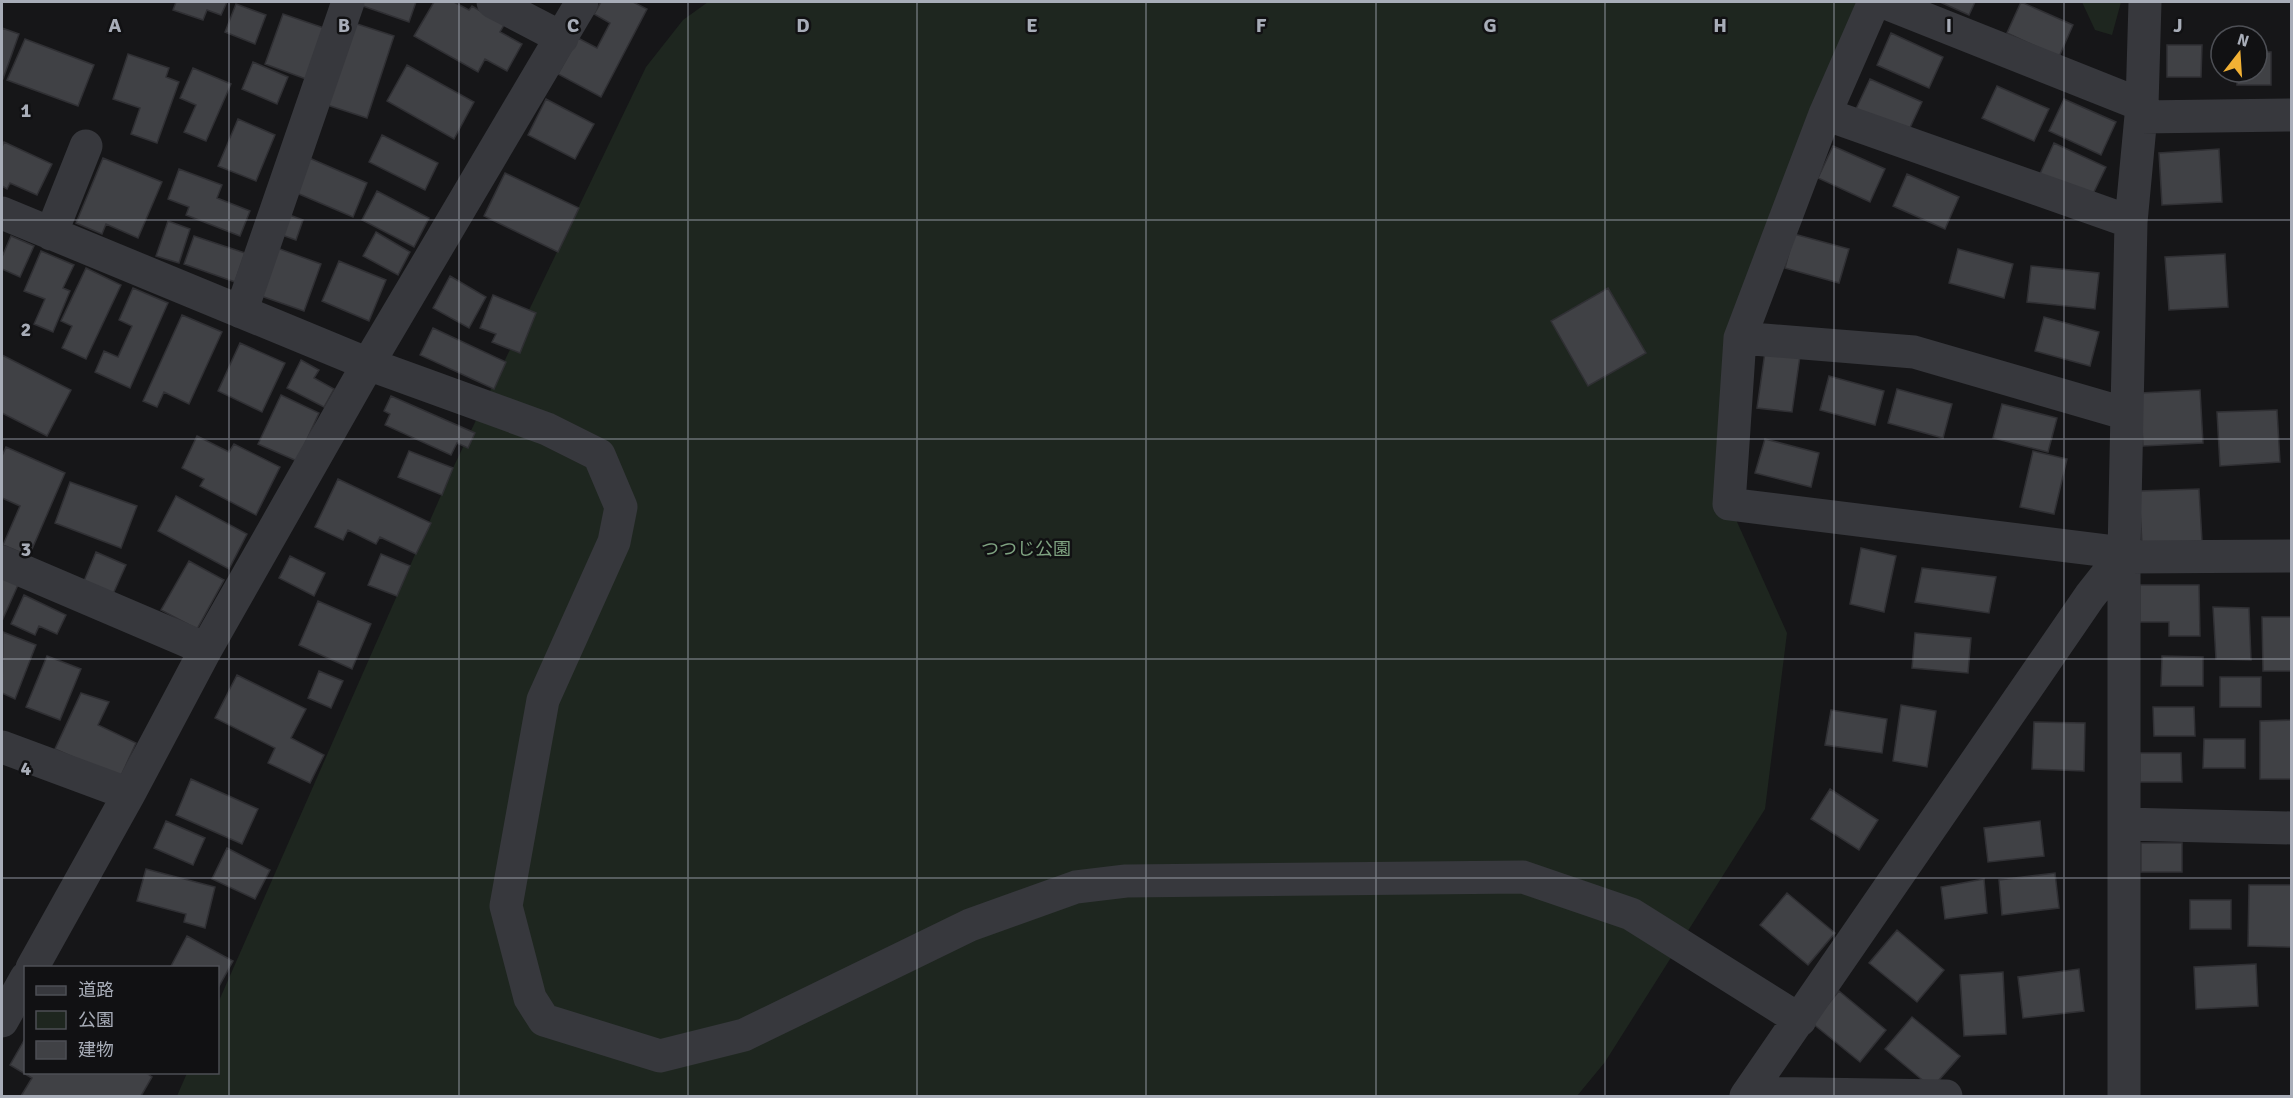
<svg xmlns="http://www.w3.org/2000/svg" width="2293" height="1098" viewBox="0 0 2293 1098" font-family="Signika,'Noto Sans JP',sans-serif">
	<rect width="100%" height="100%" fill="#161618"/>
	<path fill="#1e261f" d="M708 2H1874L1740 338 1729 504 1787 633 1765 809 1605 1062 1577 1096H177L187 1073 218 1072V1003L453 468 646 67 683 20Z
		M2082 2H2121L2112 35 2095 30Z"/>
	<path fill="#404145" stroke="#303034" stroke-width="1.5" d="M176 2H227L221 15 207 10 203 20 173 10Z
		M361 2H416L409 22 360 5Z
		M434 2H454L469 10 472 6 504 25 500 32 522 44 507 71 485 59 478 72 414 36Z
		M601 2H633L647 9 601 97 558 74 578 38 597 48 610 23 594 14Z
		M1940 2H1975L1969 15Z
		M2021 2 2073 25 2059 57 2007 33Z
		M236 4 266 15 255 44 225 32Z
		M283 14 324 28 306 79 265 64Z
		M351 22 394 36 367 118 324 104Z
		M2 28 19 34 3 79H2Z
		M1891 33 1943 57 1929 88 1877 65Z
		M25 39 94 65 78 106 7 80Z
		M2167 45H2202L2201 77H2167Z
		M2257 52H2271V85H2237V72H2257Z
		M128 54 169 68 166 77 179 82 157 143 131 134 140 108 113 99Z
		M253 62 288 77 277 104 242 89Z
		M407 65 474 102 454 139 387 101Z
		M193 68 231 84 206 141 184 132 196 105 180 98Z
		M1870 79 1922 102 1907 134 1855 111Z
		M1997 86 2049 109 2034 141 1982 118Z
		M546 99 594 124 575 159 528 135Z
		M2064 99 2116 122 2101 155 2049 131Z
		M238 119 275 135 256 181 218 166Z
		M382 135 438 163 425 190 369 162Z
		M4 142 52 164 37 195 10 183 7 189 2 186V147Z
		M2054 143 2106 167 2091 198 2039 176Z
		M1833 146 1885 169 1870 202 1818 178Z
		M2219 149 2222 202 2162 205 2159 153Z
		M307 157 367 183 353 217 292 191Z
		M103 158 162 182 138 238 106 224 102 234 76 223Z
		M179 169 222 185 217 198 250 211 240 236 186 215 189 207 168 199Z
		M505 173 579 208 558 252 484 216Z
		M1907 174 1959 197 1945 229 1893 206Z
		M377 191 429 218 414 247 362 220Z
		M287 214 303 220 296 240 279 234Z
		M168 221 190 229 179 263 156 256Z
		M376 232 410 252 398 275 363 256Z
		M1794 234 1849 249 1839 283 1785 268Z
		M11 236 34 246 20 277 2 269V257Z
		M194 236 245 253 235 282 184 264Z
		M277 248 321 264 304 311 261 296Z
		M1958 249 2013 264 2004 298 1949 283Z
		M41 251 74 265 63 288 70 291 53 332 34 324 45 299 24 291Z
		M2225 254 2228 307 2169 310 2165 257Z
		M339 261 386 280 369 321 322 301Z
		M2031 266 2099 273 2095 309 2027 302Z
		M86 268 121 285 86 359 62 348 72 326 61 321Z
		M450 276 486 297 469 328 433 308Z
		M133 288 168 303 130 388 95 372 104 351 118 357 132 326 119 320Z
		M1608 288 1646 353 1588 386 1551 321Z
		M493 295 536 313 520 353 492 342 496 334 480 328Z
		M182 315 222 332 189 404 164 392 157 407 143 401Z
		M2044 317 2099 332 2090 366 2035 351Z
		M433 328 506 362 494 389 420 355Z
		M240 343 285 363 262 412 218 391Z
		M1765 352 1800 356 1792 412 1757 408Z
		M2 355 71 390 47 436 2 413Z
		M301 360 319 370 314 378 334 389 324 407 287 388Z
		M1829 376 1884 391 1875 425 1820 410Z
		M1897 389 1952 404 1943 438 1888 423Z
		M2200 390 2203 443 2143 446 2140 393Z
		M281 395 319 413 297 461 258 444Z
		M391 396 475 433 468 448 457 443 451 455 385 425 390 414 384 411Z
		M2002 404 2057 418 2048 452 1993 438Z
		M2277 410 2280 462 2220 466 2217 412Z
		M197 436 229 452 234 444 280 467 256 515 200 486 204 479 182 468Z
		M1765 439 1819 453 1811 487 1755 473Z
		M6 447 65 473 29 556 3 545 20 506 2 498V456Z
		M409 451 453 468 442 495 398 477Z
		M2033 451 2067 459 2054 514 2020 507Z
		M338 479 431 523 416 554 380 537 376 544 348 530 343 540 315 527Z
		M70 482 137 506 121 548 55 523Z
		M2199 489 2202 541 2142 544 2139 491Z
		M176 496 247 534 229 569 158 531Z
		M1861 548 1896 556 1884 612 1850 604Z
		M96 552 126 565 113 594 84 581Z
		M381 554 410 566 397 596 368 585Z
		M290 556 325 573 314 596 279 578Z
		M189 561 224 580 197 629 161 610Z
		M1922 568 1996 577 1989 613 1915 602Z
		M2 578 18 585 2 621Z
		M2140 585H2199L2200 636H2169V622H2140Z
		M24 595 66 615 57 634 39 626 35 635 11 624Z
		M318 601 371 624 352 669 299 645Z
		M2213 607 2249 608 2251 660 2216 659Z
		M2262 617H2292V671H2263Z
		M3 632 36 645 15 699 2 693Z
		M1915 633 1971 638 1968 673 1912 668Z
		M47 656 81 669 60 720 26 707Z
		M2162 656 2203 657V686H2161Z
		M319 671 343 681 331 708 308 698Z
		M237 675 306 709 291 738 324 755 310 783 268 763 275 748 215 718Z
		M2220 677H2261V707H2220Z
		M81 693 109 702 98 725 136 743 120 778 55 749Z
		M1901 705 1936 711 1927 767 1893 761Z
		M2153 707H2194L2195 736H2154Z
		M1831 710 1887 719 1882 753 1825 745Z
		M2292 720V779H2260V721Z
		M2034 722 2085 723 2084 771 2032 769Z
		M2204 739H2245V768H2203Z
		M2140 753H2181L2182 782H2140Z
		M191 779 258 809 242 844 176 815Z
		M1830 789 1878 820 1859 850 1811 819Z
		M166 821 205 838 193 865 154 848Z
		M2040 821 2044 856 1988 862 1984 828Z
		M2141 843H2182V872H2141Z
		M227 848 270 870 255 899 212 879Z
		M146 869 215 887 205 928 184 922 186 914 137 901Z
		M2055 873 2059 908 2002 915 1999 880Z
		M1984 879 1987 913 1945 919 1941 887Z
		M2249 885H2291V947L2248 946Z
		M1787 893 1835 933 1808 965 1760 925Z
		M2190 900H2231V929H2190Z
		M1897 930 1944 970 1917 1002 1869 963Z
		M187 936 233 961 218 988V968H170Z
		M2256 964 2258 1006 2196 1009 2194 967Z
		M2079 969 2084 1011 2023 1018 2018 977Z
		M2003 972 2006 1034 1964 1036 1960 975Z
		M1839 991 1886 1030 1860 1062 1812 1023Z
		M1912 1017 1960 1056 1932 1088 1885 1049Z
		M26 1037V1072H145L152 1077 141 1096H21L32 1078 10 1065Z"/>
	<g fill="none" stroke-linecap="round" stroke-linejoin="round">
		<path stroke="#37383d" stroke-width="33" d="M493 2 562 38
			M1874 2 1825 114 1740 338 1729 504 2124 553 2129 557 2292 556
			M1883 2 2142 105
			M1825 114 2131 222
			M2141 117 2292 115
			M2 213 368 364 547 429 599 455 621 507 614 542 543 700 506 906 530 998 544 1020 660 1056 744 1035 970 925 1076 887 1126 881 1523 877 1631 914 1800 1020
			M51 234 86 146
			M241 312 348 2
			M1740 338 1914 352 2127 414
			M2 562 206 649
			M2 747 129 794
			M2124 824 2292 828
			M32 968 129 794 206 649 368 364 582 2
			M2 1021 26 978
			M1748 1093 1946 1096
			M1746 1096 2090 596 2124 553
			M2124 1096V553L2131 222 2142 105 2145 2"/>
	</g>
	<path fill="none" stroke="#a8adb8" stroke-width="1.5" stroke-opacity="0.55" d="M229 2V1096M459 2V1096M688 2V1096M917 2V1096M1146 2V1096M1376 2V1096M1605 2V1096M1834 2V1096M2064 2V1096M2 220H2292M2 439H2292M2 659H2292M2 878H2292"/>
	<g text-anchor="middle" stroke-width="5" stroke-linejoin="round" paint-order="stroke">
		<g font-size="18" fill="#7fa381" stroke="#111113">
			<text x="1026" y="555">つつじ公園</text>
		</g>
	</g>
	<g font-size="20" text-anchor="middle" font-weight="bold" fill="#a8adb8" stroke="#111113" stroke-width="5" stroke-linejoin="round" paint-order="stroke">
		<text x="115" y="32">A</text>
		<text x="344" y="32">B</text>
		<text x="573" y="32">C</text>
		<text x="803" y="32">D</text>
		<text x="1032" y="32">E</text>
		<text x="1261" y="32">F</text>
		<text x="1490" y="32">G</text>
		<text x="1720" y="32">H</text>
		<text x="1949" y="32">I</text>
		<text x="2178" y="32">J</text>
		<text x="26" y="117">1</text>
		<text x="26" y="336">2</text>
		<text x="26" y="556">3</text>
		<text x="26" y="775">4</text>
	</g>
	<rect width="2293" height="1098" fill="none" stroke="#a8adb8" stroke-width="6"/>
	<rect x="24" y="966" width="195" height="108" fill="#111113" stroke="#4d4f55" stroke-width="1.5"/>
	<rect x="36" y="986" width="30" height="9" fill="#37383d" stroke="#4d4f55" stroke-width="1.5"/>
	<text x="78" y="996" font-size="18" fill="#a8adb8">道路</text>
	<rect x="36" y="1011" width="30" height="18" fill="#1e261f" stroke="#4d4f55" stroke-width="1.5"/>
	<text x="78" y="1026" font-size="18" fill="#a8adb8">公園</text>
	<rect x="36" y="1041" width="30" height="18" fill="#404145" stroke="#4d4f55" stroke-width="1.5"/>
	<text x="78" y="1056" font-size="18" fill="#a8adb8">建物</text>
	<g transform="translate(2239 54) rotate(17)"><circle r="28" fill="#111113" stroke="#4d4f55" stroke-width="1.5"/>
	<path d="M0-4.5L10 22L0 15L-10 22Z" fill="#f2b134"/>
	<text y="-9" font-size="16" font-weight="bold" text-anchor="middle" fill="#a8adb8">N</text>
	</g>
</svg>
